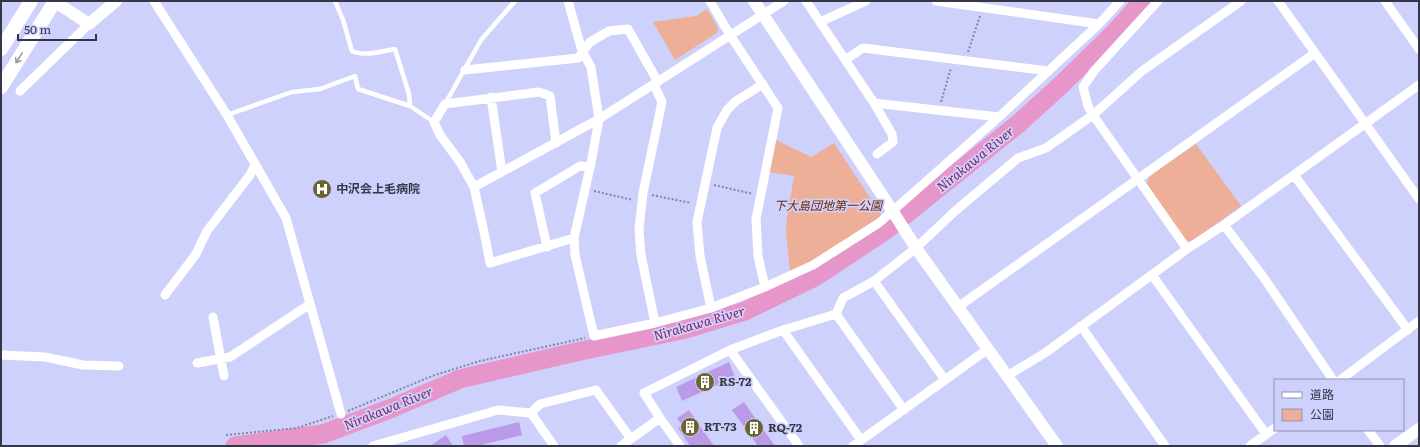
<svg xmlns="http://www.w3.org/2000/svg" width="1420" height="447" viewBox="0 0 1420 447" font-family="Literata,'Noto Sans JP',serif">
	<rect width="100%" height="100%" fill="#ced1fc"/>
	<path fill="#edaf97" d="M707 9 718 28 717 33 675 60 653 22 696 16Z
		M776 140 811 157 834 143 882 216 817 259 790 271 786 232 787 217 794 176 769 172Z
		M1196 144 1241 206 1192 241H1186L1147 184 1149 176Z"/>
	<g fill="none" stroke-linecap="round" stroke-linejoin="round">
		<path stroke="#e696c8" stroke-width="19" d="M235 446 323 434 392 408 460 379 576 352 686 329 745 311 815 277 886 230 1018 124 1061 85 1115 32 1143 1"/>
	</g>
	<path fill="#bb9be9" d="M729 362 735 377 682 401 676 387Z
		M744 402 775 446H758L732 410Z
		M689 410 714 446H690L678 428 682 425 677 418Z
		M519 422 522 435 477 446H464L462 436Z
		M446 435 453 446H430Z"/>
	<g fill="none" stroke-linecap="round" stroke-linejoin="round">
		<path stroke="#8385a3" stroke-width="2" stroke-dasharray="2 2" stroke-linecap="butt" d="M968 52 980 16
			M941 102 951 68
			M714 185 753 194
			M594 191 633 200
			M652 195 691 203
			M348 411 432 376 480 361 585 338
			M226 435 297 428 333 416"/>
		<path stroke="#fff" stroke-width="4.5" d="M335 1 343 20 352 51C364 57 383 51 395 49L409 94 410 106
			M445 104 481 40 515 1
			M227 115 292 92 320 89 355 76 358 89 410 106 434 122"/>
		<path stroke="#fff" stroke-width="9" d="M154 1 227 115 286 218 341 414
			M568 1 582 51 591 67 599 119 591 163 574 238
			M710 1 730 35 778 108 756 219 758 256 765 287
			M784 1 599 119 474 187 484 232 490 263 574 238 575 255 594 336 655 323 711 308 765 287 813 265 879 223 999 117 1099 24 1120 1
			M806 1 874 103 999 117
			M936 1 1099 24
			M1158 1 1094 71 1083 87 1088 106 1093 115 1187 249
			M1278 1 1419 199
			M1385 1 1419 49
			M820 22 866 1
			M845 60 863 48 1049 71
			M465 70 578 58 590 42 609 31 628 29 658 82
			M654 85 662 102 643 193 639 229 641 255 655 323
			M20 91 89 24
			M491 97 502 172
			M874 103 892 134 893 142 877 154
			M1294 175 1408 330
			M474 187 460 162 440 135 434 122 445 104 539 92 550 96 556 143
			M1224 225 1264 278 1333 380
			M547 247 535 193 580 166 590 167
			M1152 275 1266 434
			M874 281 945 380
			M165 295 196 254 207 231 250 175 255 164
			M958 307 1315 53
			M711 308 700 256 697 222 717 128 727 110 736 101 763 84
			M836 314 904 410
			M213 317 224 376
			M1081 326 1165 446
			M783 330 861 440
			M1 355 45 357 83 365 119 366
			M197 363 230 357 310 304
			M1007 376 1045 353 1187 249 1224 225 1419 85
			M1340 380 1419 321
			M531 413 540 404 596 390 631 439
			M660 418 644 393 730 350
			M1368 430 1380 446
			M373 446 498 410 531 413 554 446
			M621 446 660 418 680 446
			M799 446 730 350 783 330 836 314 843 298 874 281 916 248 954 212 1018 158 1046 148 1093 115 1142 71 1241 1
			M853 446 988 349
			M1250 446 1275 428"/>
		<path stroke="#fff" stroke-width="12" d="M54 1 89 24 116 1
			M754 1 888 204 916 248 1057 446
			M1395 446 1419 429"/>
		<path stroke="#fff" stroke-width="14" d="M1 49 31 1
			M1 87 55 1"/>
	</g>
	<defs><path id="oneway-shaft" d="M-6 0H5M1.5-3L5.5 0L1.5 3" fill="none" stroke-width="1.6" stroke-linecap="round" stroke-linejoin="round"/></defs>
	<use stroke="#9a9aa3" href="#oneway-shaft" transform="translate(19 58) rotate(122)"/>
	<defs>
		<g id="hospital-disc" transform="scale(1)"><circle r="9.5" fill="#6b6431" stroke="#ced1fc"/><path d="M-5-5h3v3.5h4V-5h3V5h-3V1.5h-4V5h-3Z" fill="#fff"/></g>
		<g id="building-disc" transform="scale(1)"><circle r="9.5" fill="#6b6431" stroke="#ced1fc"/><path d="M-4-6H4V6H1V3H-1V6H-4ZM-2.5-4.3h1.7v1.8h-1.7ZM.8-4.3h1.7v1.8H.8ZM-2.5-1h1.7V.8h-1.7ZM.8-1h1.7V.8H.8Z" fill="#fff"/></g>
	</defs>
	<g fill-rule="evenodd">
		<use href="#hospital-disc" x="322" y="189"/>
		<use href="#building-disc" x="705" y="382"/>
		<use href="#building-disc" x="690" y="427"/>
		<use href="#building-disc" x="754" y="428"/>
	</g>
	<g text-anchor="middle" stroke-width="3.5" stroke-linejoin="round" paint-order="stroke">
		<g font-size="12" font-weight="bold" fill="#353647" stroke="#ced1fc" text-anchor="start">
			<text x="336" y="193">中沢会上毛病院</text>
			<text x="719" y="386">RS-72</text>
			<text x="704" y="431">RT-73</text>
			<text x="768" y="432">RQ-72</text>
		</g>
		<g font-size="12" font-style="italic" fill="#722600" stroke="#ced1fc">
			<text x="828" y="210">下大島団地第一公園</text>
		</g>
		<g font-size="13" font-style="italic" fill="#822566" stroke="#ced1fc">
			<text transform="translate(975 159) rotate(-39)" y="5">Nirakawa River</text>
			<text transform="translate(699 323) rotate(-16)" y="5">Nirakawa River</text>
			<text transform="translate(388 408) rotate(-22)" y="5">Nirakawa River</text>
		</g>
	</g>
	<rect width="1420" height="447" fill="none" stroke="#353647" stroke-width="4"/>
	<rect x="1274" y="379" width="130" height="52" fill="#ced1fc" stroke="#9193b4"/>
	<rect x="1282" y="392" width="20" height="6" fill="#ffffff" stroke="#9193b4"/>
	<text x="1310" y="399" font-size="12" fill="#353647">道路</text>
	<rect x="1282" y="409" width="20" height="12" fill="#edaf97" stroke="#9193b4"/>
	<text x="1310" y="419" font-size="12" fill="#353647">公園</text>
	<path d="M18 34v6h78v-6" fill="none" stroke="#353647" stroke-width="2"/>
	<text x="24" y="34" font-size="12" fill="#353647" stroke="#ced1fc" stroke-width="3" paint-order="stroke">50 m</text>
</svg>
